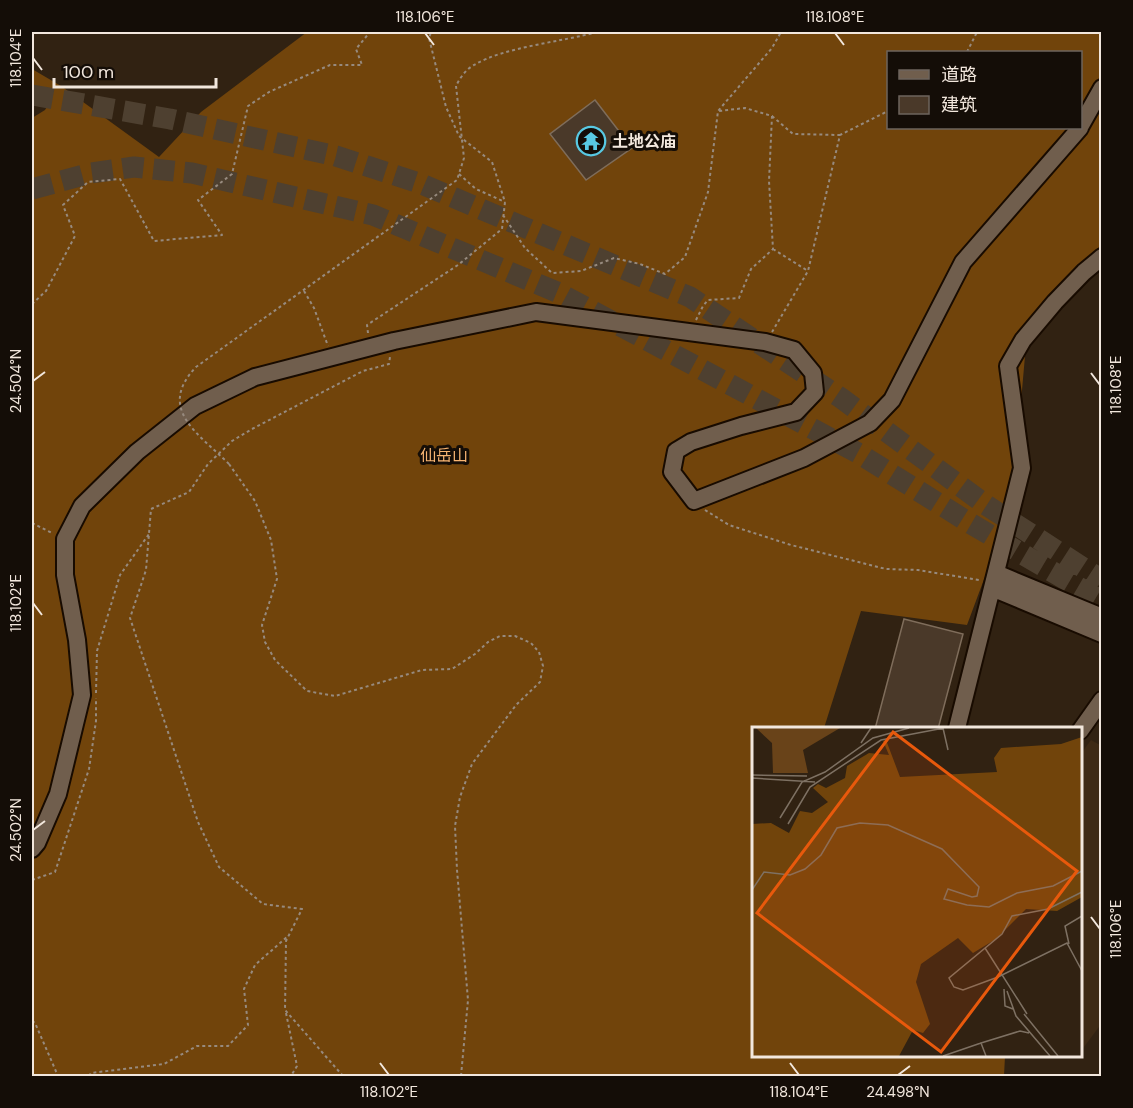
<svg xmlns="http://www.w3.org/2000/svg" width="1133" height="1108" viewBox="0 0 1133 1108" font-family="'DM Sans','Noto Sans SC',sans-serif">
	<rect width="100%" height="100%" fill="#312212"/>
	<path fill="#3e2a15" d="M1091 740 1102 746V1023L1081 1051 1080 755Z"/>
	<path fill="#71440b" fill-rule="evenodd" d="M307 32H1101V260L1043 301 1025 356 1012 504 967 625 861 611 824 728H754V1056H1005L1004 1076H32V118L45 110 52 98 32 86V69L61 86 159 157 201 112ZM888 52H1080V128H888Z"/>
	<path fill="#4a3929" stroke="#7f6d5b" stroke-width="1.5" d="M595 100 632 148 586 180 550 134Z
		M904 619 963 634 938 729H875Z"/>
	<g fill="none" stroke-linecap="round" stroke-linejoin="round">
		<path stroke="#4e4030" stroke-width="21" stroke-dasharray="21 10" stroke-linecap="butt" d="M32 95 170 119 336 156 419 183 690 297 841 398 986 505 1102 580
			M32 189 91 173 134 167 192 173 373 215 557 292 858 453 968 522 1102 601"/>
		<g stroke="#180b00" stroke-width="20">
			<path id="minor" d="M1080 127 1102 88
				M996 573 1102 617
				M992 588 1102 634
				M957 728 1022 468 1008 366 1023 340 1055 302 1084 272 1102 257
				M1080 731 1102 700
				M32 849 37 843 58 794 82 695 77 640 65 575V539L82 506 137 452 195 406 255 377 394 341 536 312 765 342 794 350 813 373 815 392 796 412 741 426 691 442 676 451 672 472 694 501 804 458 870 423 892 400 963 262 1080 128"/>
		</g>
		<path stroke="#978a7e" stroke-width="2" stroke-dasharray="3 3" stroke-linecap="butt" d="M967 52 977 32
			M772 116 793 134 840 135
			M459 174 476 189 505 202
			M503 215 525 248 552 273 581 271 614 258 640 264 665 274 685 257 708 192 718 111 772 48 781 32
			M773 249 808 271
			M304 291 314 308 328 346
			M32 304 46 291 75 236 63 205 88 182 120 179 154 241 222 235 198 200 232 174 248 106 269 92 330 65H362L356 49 370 32
			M696 320 703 306 708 300 739 298 751 269 773 249 769 181 772 116 745 108 719 111
			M772 332 808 271 840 135 888 111
			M368 333 367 325 458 265 502 229 505 202 492 162 459 136 446 107 429 38 431 32
			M229 464 255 501 271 540 277 579 262 625 265 642 275 660 307 691 335 696 422 670 452 669 475 654 488 642 500 636H515L531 643 539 652 543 666 540 682 516 705 472 764 460 797 455 826 457 870 468 1000 461 1076
			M705 510 729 525 791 545 886 569 918 570 979 580
			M32 523 52 533
			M96 693 97 651 120 575 149 534
			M32 880 55 872 89 769 96 721V698
			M286 1013 297 1066 291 1076
			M32 1021 35 1023 58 1076
			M89 1076 91 1073 164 1064 197 1046H228L248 1025 244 989 255 965 288 936
			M343 1076 285 1010 286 941 302 909 263 904 219 867 198 822 130 618 146 570 151 509 189 492 208 464 232 441 252 429 363 371 389 364 390 357"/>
		<use href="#minor" stroke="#705e4d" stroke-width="16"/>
		<path stroke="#978a7e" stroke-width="2" stroke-dasharray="3 3" stroke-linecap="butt" d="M229 464C199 434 156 409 196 367L457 180 464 158 456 86C460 78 466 69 474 65 504 47 561 42 597 32"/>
	</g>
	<path fill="none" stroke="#f2e7dd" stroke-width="2" d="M425 33 434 45M835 33 844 45M33 58 42 70M1091 373 1100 385M33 381 45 372M33 603 42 615M33 830 45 821M1091 917 1100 929M380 1063 389 1075M790 1063 799 1075M898 1075 910 1066"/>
	<defs>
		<g id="temple-ring" transform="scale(1.5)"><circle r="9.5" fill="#140d07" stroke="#58c9e3" stroke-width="1.5"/><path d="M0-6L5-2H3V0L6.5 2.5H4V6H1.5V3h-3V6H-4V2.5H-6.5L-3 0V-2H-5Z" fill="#58c9e3"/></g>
	</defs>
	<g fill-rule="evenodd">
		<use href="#temple-ring" x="591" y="141"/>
	</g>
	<g text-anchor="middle" stroke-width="6" stroke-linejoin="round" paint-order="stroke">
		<g font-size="16" font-weight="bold" fill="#f2e7dd" stroke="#140d07" text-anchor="start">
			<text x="612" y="147">土地公庙</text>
		</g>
		<g font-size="16" fill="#f8b572" stroke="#140d07">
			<text x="444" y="461">仙岳山</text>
		</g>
	</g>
	<g transform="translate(752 727)">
		<rect width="330" height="330" fill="#312212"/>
		<path d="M4 1H88L51 23 56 46H21L20 16Z" fill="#694319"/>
		<path d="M330 10V170L305 184 274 182 244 212 221 226 206 211 169 237 164 255 178 297 171 306 161 303 147 329H0V97L19 96 37 106 48 84 60 86 76 75 61 61 66 57 74 61 93 51 95 39 117 26 137 28 131 14 134 13 148 50 245 45 242 31 249 21 309 17Z" fill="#71440b"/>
		<path fill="none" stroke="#7e7163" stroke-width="1.5" d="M191 1 196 23M109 16 119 1M0 48 55 49M0 51 63 55M28 91 50 55 73 45 121 11 157 1M36 97 58 60 129 13 192 1M0 163 12 145 38 148 53 142 69 128 85 101 108 96 136 98 190 122 227 160 225 169 220 170 196 162 192 172 215 178 237 180 265 166 301 159 330 144M330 165 296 182 260 189 250 207 197 251 202 260 211 263 246 250 315 216 330 244M317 217 313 199 330 189M233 221 275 287M252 262 253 279 261 282M255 264 264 289 298 329M272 287 306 329M191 329 229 316M234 329 229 316 268 304 277 306"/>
		<path fill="#e8590c" fill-opacity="0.15" stroke="#e8590c" stroke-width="3" d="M141 5 325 144 189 325 5 186Z"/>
		<rect width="330" height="330" fill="none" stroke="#f2e7dd" stroke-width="3"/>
	</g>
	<rect width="1133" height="1108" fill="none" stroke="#140d07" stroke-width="66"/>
	<rect x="887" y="51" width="195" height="78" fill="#140d07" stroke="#6d645d" stroke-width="1.5"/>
	<rect x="899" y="70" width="30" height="9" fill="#705e4d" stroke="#6d645d" stroke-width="1.5"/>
	<text x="941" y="81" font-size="18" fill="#f2e7dd">道路</text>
	<rect x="899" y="96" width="30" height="18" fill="#4a3929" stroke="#6d645d" stroke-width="1.5"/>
	<text x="941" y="111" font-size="18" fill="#f2e7dd">建筑</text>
	<path d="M54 78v9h162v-9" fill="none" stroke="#f2e7dd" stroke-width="3"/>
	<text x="63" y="78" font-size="18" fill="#f2e7dd" stroke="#140d07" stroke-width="4.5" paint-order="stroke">100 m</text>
	<rect x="33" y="33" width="1067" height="1042" fill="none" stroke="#f2e7dd" stroke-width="2"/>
	<g font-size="15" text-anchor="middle" fill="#f2e7dd">
		<text x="425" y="22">118.106°E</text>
		<text x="835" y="22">118.108°E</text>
		<text transform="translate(16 58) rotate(-90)" y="5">118.104°E</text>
		<text transform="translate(16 381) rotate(-90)" y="5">24.504°N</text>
		<text transform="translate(1116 385) rotate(-90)" y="5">118.108°E</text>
		<text transform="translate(16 603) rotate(-90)" y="5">118.102°E</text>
		<text transform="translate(16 830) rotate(-90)" y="5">24.502°N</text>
		<text transform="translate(1116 929) rotate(-90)" y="5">118.106°E</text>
		<text x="389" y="1097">118.102°E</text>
		<text x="799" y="1097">118.104°E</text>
		<text x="898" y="1097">24.498°N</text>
	</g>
</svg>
